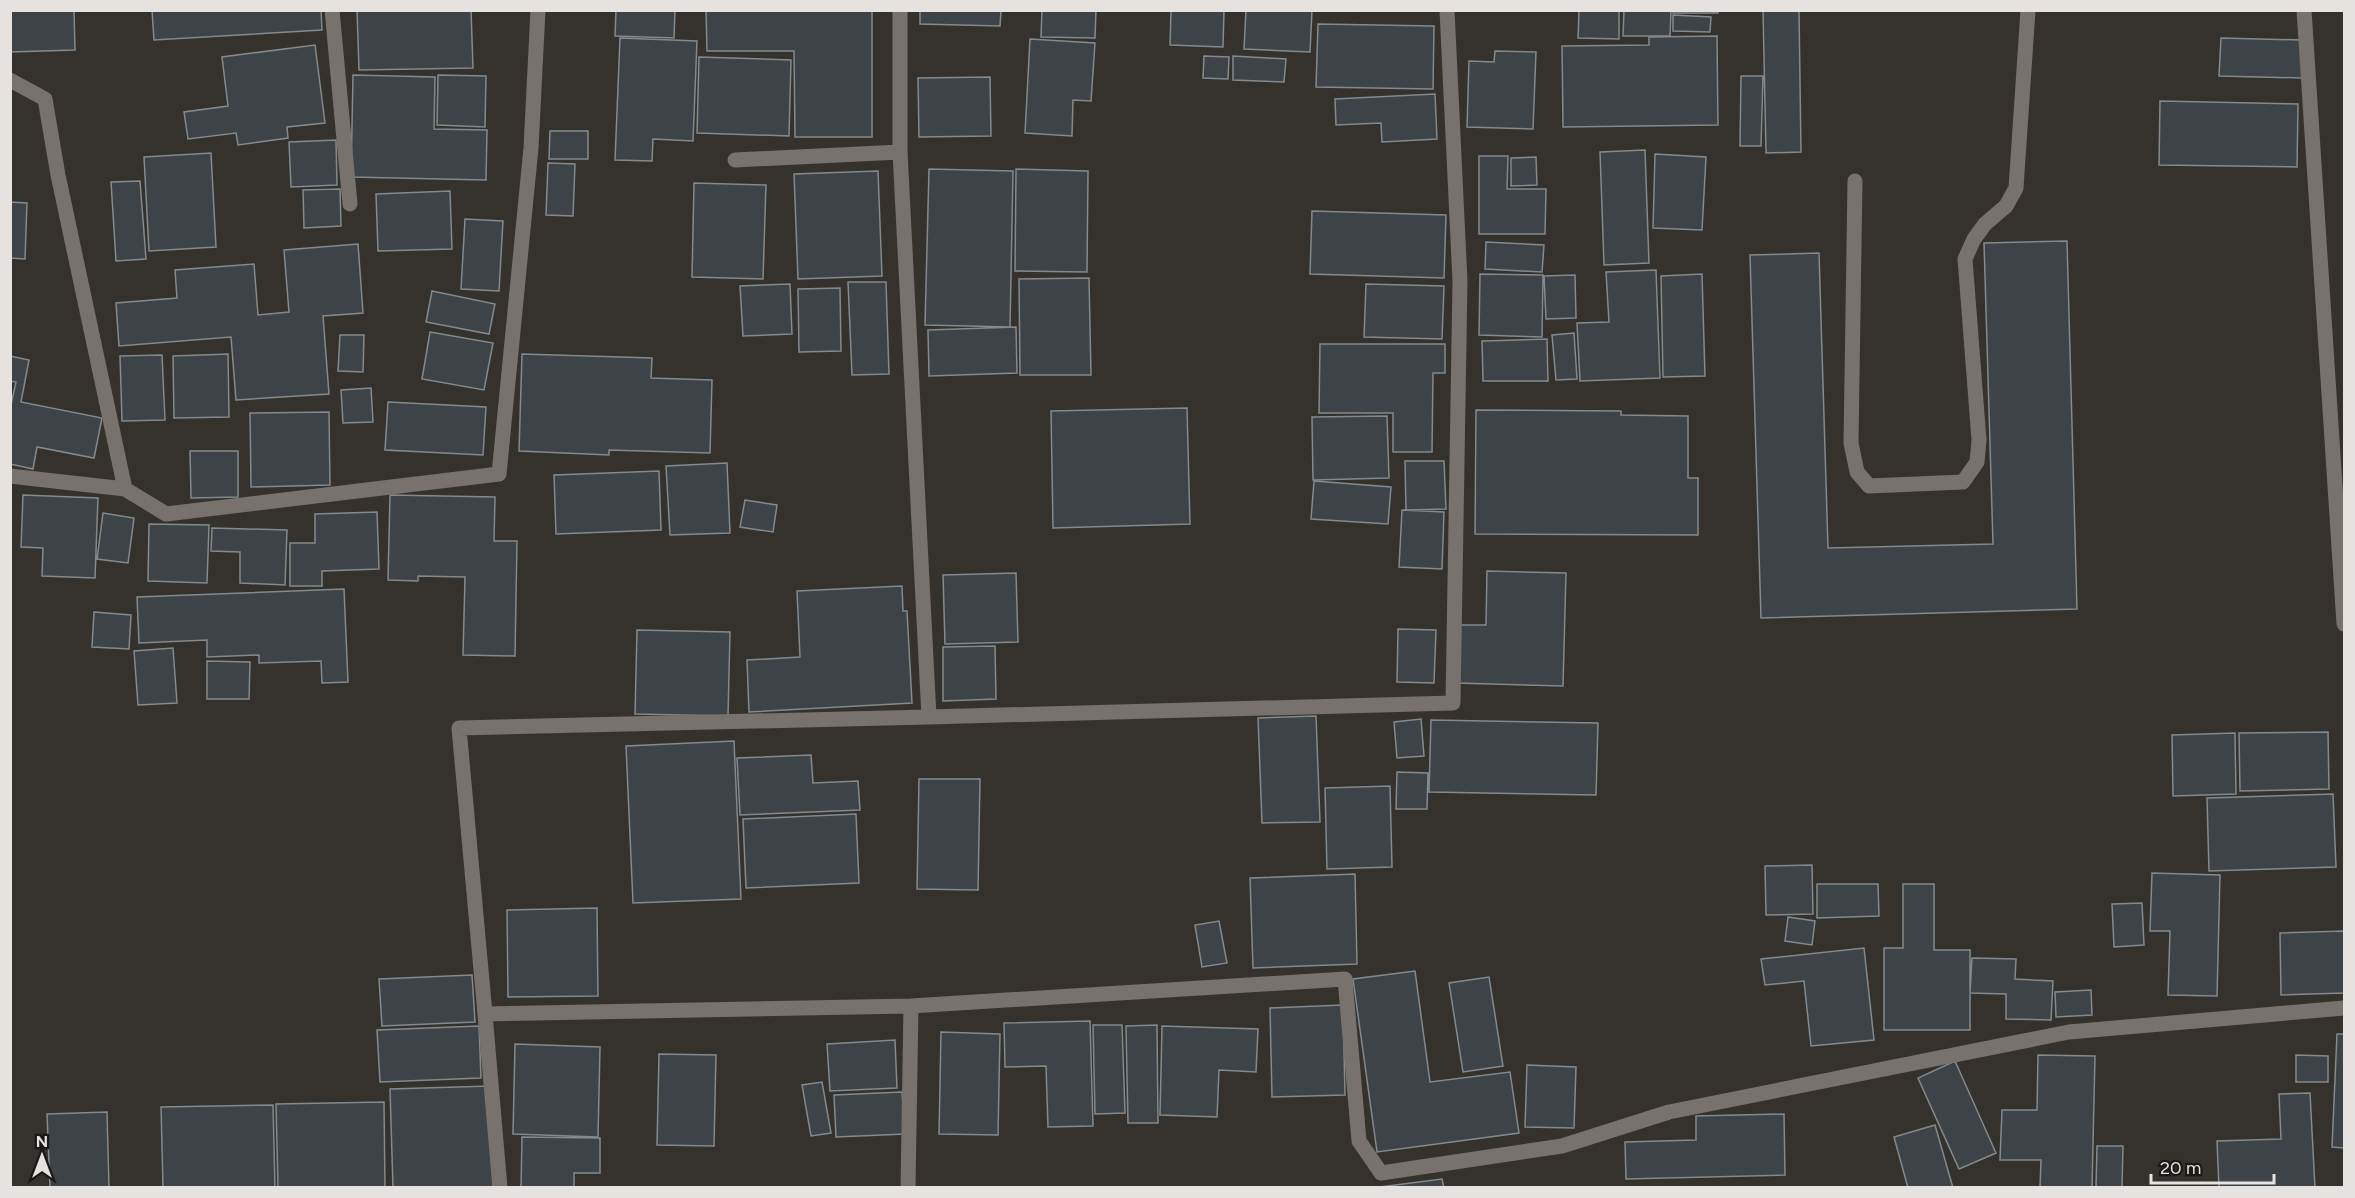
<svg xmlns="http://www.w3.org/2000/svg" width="2355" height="1198" viewBox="0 0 2355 1198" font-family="Figtree,sans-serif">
	<rect width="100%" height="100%" fill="#35312d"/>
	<path fill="#3d4346" stroke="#838a8d" stroke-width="1.5" d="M10 10H74L75 50 10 52Z
		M152 10H321L322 30 154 40Z
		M357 10H471L473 68 359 70Z
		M616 10H675L674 38 615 36Z
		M706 10H872V137H795L794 51H707Z
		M920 10H1001L1000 26 920 24Z
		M1042 10H1096L1095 38 1041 37Z
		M1171 10H1224L1223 47 1170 45Z
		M1246 10H1312L1310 52 1244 49Z
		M1579 10H1619V39L1578 38Z
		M1624 10H1671L1670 36H1623Z
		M1673 10H1718V13H1673Z
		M1763 10H1799L1801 152 1766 153Z
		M1673 15 1711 17 1710 32 1673 31Z
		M1318 24 1434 26 1433 89 1316 87Z
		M1717 36 1718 125 1563 127 1562 46 1649 45V37Z
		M620 38 697 41 693 141 653 139 652 161 615 160Z
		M2221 38 2303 40 2302 78 2219 76Z
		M1030 39 1095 43 1091 101 1073 100 1072 136 1025 133Z
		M315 45 325 123 287 127 288 138 238 145 236 133 188 139 184 112 228 106 222 57Z
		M1495 51 1536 52 1533 129 1467 127 1469 61 1494 62Z
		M1204 56 1229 57 1228 79 1203 78Z
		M1233 56 1286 59 1284 82 1233 80Z
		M699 57 791 60 789 136 697 133Z
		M353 75 435 77 434 129 487 130 486 180 351 177Z
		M438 75 486 76 485 127 437 125Z
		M1741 76H1763L1761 146H1740Z
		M990 77 991 136 919 137 918 78Z
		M1435 94 1437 139 1382 142 1381 123 1336 125 1335 99Z
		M2160 101 2298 104 2297 167 2159 165Z
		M550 131H588V159H549Z
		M336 140 337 185 291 187 289 142Z
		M1645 150 1649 263 1604 265 1600 152Z
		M211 153 216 247 149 251 144 157Z
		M1655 154 1706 157 1702 230 1653 228Z
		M1479 156H1508L1507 189H1546L1545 234H1479Z
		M1536 157 1537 185 1511 186V158Z
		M548 163 575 164 573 216 546 215Z
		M929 169 1013 171 1010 327 925 325Z
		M1016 169 1088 171 1087 272 1015 271Z
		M878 171 882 276 798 279 794 174Z
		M140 181 146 259 116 261 111 182Z
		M694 183 766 185 763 279 692 277Z
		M340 189 341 226 304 228 303 190Z
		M450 191 452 249 378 251 376 194Z
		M10 202 27 203 25 259 10 258Z
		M1312 211 1446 215 1444 278 1310 274Z
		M465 219 503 221 499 291 461 289Z
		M2067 241 2077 609 1761 618 1750 255 1819 253 1828 548 1993 544 1984 243Z
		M1486 242 1544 245 1542 272 1485 269Z
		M358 244 363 313 323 316 329 394 236 400 231 337 119 346 116 303 177 298 175 270 254 264 258 315 289 312 284 250Z
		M1656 270 1660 378 1580 381 1577 323 1609 322 1606 272Z
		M1480 274 1543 275 1542 337 1479 335Z
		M1702 274 1705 376 1663 377 1661 276Z
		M1575 275 1576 318 1546 319 1544 276Z
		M1089 278 1091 375H1020L1019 279Z
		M848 282H886L889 374 852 375Z
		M790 284 792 334 743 336 740 286Z
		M1366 284 1444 286 1442 339 1364 337Z
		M840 288 841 351 799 352 798 289Z
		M432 291 495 304 489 334 426 322Z
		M1016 327 1017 373 929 376 928 330Z
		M430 332 493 343 484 390 422 379Z
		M1574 333 1577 379 1556 380 1552 335Z
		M340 335H364L363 372 338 371Z
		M1547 339 1548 381H1483L1482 341Z
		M1320 344H1445V373H1433L1432 452H1393V413H1319Z
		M228 354 229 417 174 418 173 356Z
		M522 354 652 358 651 378 712 380 710 453 609 450V455L519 451Z
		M162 355 165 420 122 421 120 356Z
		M10 356 29 360 21 402 102 418 94 458 37 447 33 469 10 464V409L16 382 10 381Z
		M371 388 373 422 343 423 341 390Z
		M388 402 486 407 483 455 385 450Z
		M1187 408 1190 524 1053 528 1051 411Z
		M1476 410 1621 411V415L1688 416V478H1698V535L1475 534Z
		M329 412 330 485 251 487 250 413Z
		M1387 416 1389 478 1313 480 1312 417Z
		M190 451H238V497L191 498Z
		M1405 461H1444L1446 509 1406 510Z
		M727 463 730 533 670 535 666 466Z
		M659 471 661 530 556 534 554 475Z
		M1314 481 1391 487 1388 524 1311 519Z
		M23 495 98 498 95 578 42 576 43 548 21 547Z
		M390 495 495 497 494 541H517L515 656 463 655 465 577 418 576V581L388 580Z
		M745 500 777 505 773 532 740 527Z
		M1402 510 1444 512 1442 569 1399 567Z
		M377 512 379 569 322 571V586H290V543H315V514Z
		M103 513 134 518 128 563 97 559Z
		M149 524 209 525 207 583 148 581Z
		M212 528 287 530 285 585 240 583V552L211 551Z
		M1487 571 1566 573 1563 686 1456 683 1457 625H1486Z
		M1016 573 1018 642 945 644 943 575Z
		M902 586 903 611H907L912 703 749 712 747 660 800 657 797 591Z
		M344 589 348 682 322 683 321 661 259 663V655L207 657V640L139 643 137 597Z
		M94 612 131 615 129 649 92 647Z
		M1398 629 1436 630 1434 683 1397 682Z
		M637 630 730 632 728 716 635 714Z
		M995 646 996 699 943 701V647Z
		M173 648 177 703 138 705 134 651Z
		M207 661 250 662 249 699H207Z
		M1316 716 1320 822 1262 823 1258 718Z
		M1421 719 1424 756 1397 758 1394 722Z
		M1431 720 1598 723 1596 795 1429 792Z
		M2328 732 2329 789 2240 791 2239 733Z
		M2235 733 2236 794 2173 796 2172 735Z
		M734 741 741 899 633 903 626 746Z
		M811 755 813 783 858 781 860 810 740 815 737 758Z
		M1397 772 1428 773 1427 809H1396Z
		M919 779H980L978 890 917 889Z
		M1390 786 1392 867 1327 869 1325 788Z
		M2333 794 2336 867 2209 871 2207 798Z
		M856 814 859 883 746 888 743 819Z
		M1812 865 1813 914 1766 915 1765 866Z
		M2152 873 2220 875 2217 996 2168 995 2170 931H2150Z
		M1355 874 1357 964 1253 968 1250 878Z
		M1817 884H1878L1879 916 1817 918Z
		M1903 884H1934V950H1970V1030H1884V948H1903Z
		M2142 903 2144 945 2114 947 2112 904Z
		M597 908 598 996 508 997 507 910Z
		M1788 917 1815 921 1812 945 1785 941Z
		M1219 921 1227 963 1202 967 1195 925Z
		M2344 931V993L2281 995 2280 933Z
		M1864 948 1874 1040 1811 1046 1804 981 1765 985 1761 959Z
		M1972 958 2016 959 2015 979 2053 981 2051 1020 2006 1019V994L1970 993Z
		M1415 971 1430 1082 1510 1072 1519 1133 1377 1152 1353 979Z
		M472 975 475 1022 382 1026 379 979Z
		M1489 977 1503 1066 1463 1072 1449 983Z
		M2091 990 2092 1015 2056 1017 2055 992Z
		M1343 1005 1345 1095 1272 1097 1270 1008Z
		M1090 1021 1093 1126 1048 1127 1046 1066 1005 1067 1004 1023Z
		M1093 1025H1122L1125 1113 1095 1114Z
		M1157 1025 1158 1123H1128L1126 1026Z
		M479 1026 481 1078 380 1082 377 1030Z
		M1162 1026 1258 1029 1256 1072 1219 1070 1217 1117 1160 1115Z
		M941 1032 1000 1034 998 1135 939 1134Z
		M2337 1034H2344V1148L2332 1147Z
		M895 1040 897 1088 830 1091 827 1044Z
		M515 1044 600 1047 598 1137 513 1134Z
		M659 1054 716 1055 714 1146 657 1145Z
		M2038 1055 2095 1056 2092 1188H2040L2041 1160H2000L2002 1110H2037Z
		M2296 1055 2328 1056V1082H2296Z
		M1955 1061 1996 1153 1959 1169 1918 1078Z
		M1527 1065 1576 1067 1574 1128 1525 1127Z
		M822 1082 831 1133 811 1136 802 1085Z
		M491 1086 493 1188H393L390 1089Z
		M902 1092 905 1134 836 1137 834 1095Z
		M2310 1093 2315 1188H2219L2217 1141 2281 1139 2279 1094Z
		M384 1102 385 1188H278L276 1104Z
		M273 1105 275 1188H163L161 1107Z
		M107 1112 109 1188H50L47 1114Z
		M1784 1114 1785 1175 1626 1179 1625 1142 1696 1140V1116Z
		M1935 1125 1953 1188H1908L1894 1137Z
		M522 1137 600 1138V1173H574V1188H521Z
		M2097 1146H2123L2122 1188H2096Z
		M1442 1179 1444 1188H1380V1187Z"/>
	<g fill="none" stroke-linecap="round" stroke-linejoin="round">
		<path stroke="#77726e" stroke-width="15" d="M1855 181 1851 443 1857 472 1869 486 1963 482 1977 462 1979 440 1965 259 1974 239 1985 224 2006 206 2016 188 2028 10"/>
		<path stroke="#77726e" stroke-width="15" d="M332 10 350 204
			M10 80 45 99 58 175 125 489
			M735 160 900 152
			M10 476 125 489 166 514 499 474 531 148 538 10
			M929 717 1453 703 1460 281 1447 10
			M485 1014 459 728 929 717 900 152V10
			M500 1188 485 1014 911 1006 1345 979 1359 1141 1381 1173 1562 1146 1669 1112 2069 1032 2344 1008
			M908 1188 911 1006"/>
		<path stroke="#77726e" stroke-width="15" d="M2304 10 2344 624"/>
	</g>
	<rect width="2355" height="1198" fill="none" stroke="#e5e2e0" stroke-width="24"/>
	<g transform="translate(42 1156)" stroke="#1b1917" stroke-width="4.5" paint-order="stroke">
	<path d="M0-4.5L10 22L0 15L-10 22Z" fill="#e5e2e0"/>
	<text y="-9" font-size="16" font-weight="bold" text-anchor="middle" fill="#e5e2e0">N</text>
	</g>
	<path d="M2151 1174v9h123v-9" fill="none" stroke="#e5e2e0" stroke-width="3"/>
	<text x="2160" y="1174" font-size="18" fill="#e5e2e0" stroke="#1b1917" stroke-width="4.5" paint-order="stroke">20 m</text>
</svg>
